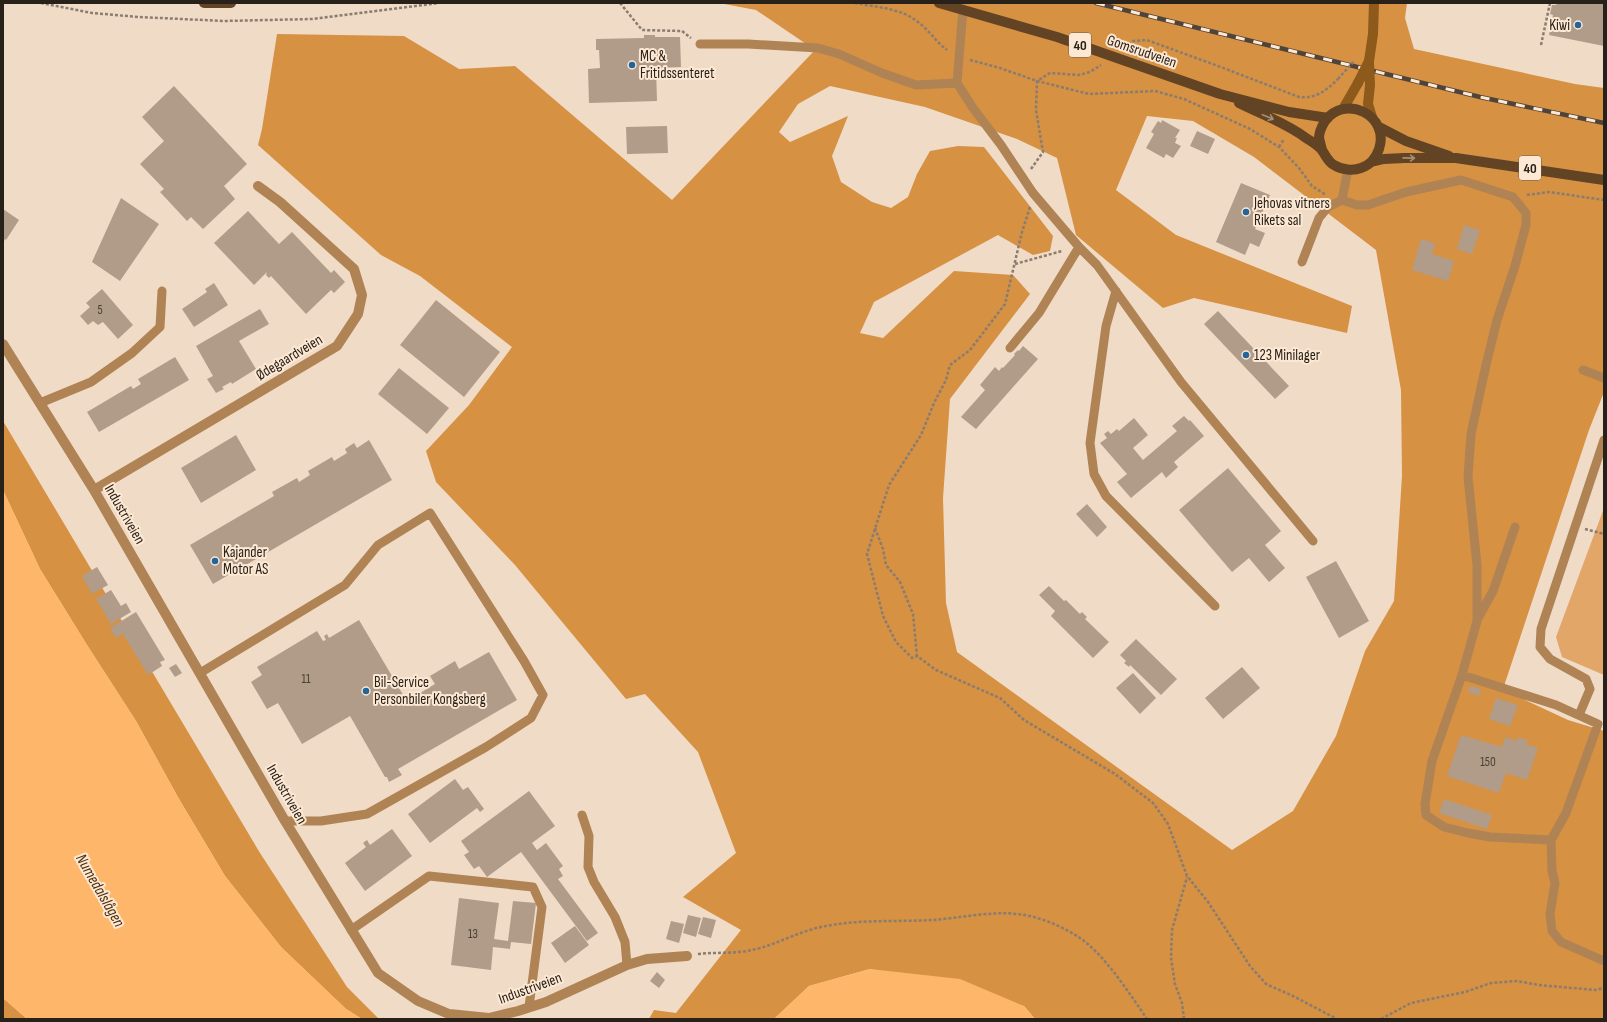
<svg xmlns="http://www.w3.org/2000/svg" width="1607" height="1022" viewBox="0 0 1607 1022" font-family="'Sofia Sans Condensed',sans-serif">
	<rect width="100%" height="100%" fill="#f0dbc7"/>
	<path fill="#e1a668" d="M1604 508V675L1562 657 1556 637Z"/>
	<path fill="#d69143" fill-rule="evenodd" d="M719 3H1407L1405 18 1414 49 1575 84 1604 88V392L1589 430 1504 686 1506 691 1568 720 1604 731V1019H1035L1024 1006 870 969 809 986 774 1019H649L654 1010 676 1013 741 930 683 897 736 853 698 752 645 694 626 699 515 565 436 482 426 451 469 405 512 347 420 276 381 255 258 145 262 129 277 34 404 36 459 69 515 66 672 200 815 50 756 10ZM830 86 925 107 1017 139 1057 158 1076 235 1163 308 1194 298 1347 333 1352 306 1176 235 1116 190 1147 116 1193 121 1254 157 1376 250 1401 390 1402 476 1394 601 1365 651 1336 736 1293 811 1232 850 957 652 946 603 943 498 950 399 1030 294 1013 275 954 271 883 338 860 333 874 302 998 235 1033 255 1050 251 1053 236 984 147 958 146 930 151 917 174 908 197 891 208 872 202 841 182 832 156 848 116 790 142 779 132 798 104Z
		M3 421 260 853 347 987 379 1019H362L346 1009 281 947 225 876 179 799 136 721 87 645 40 569 3 490Z
		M3 998 27 1019H3Z"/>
	<path fill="#feb76a" d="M3 490 40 569 87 645 136 721 179 799 225 876 281 947 346 1009 362 1019H27L3 998Z
		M870 969 960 979 1024 1006 1035 1019H774L809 986Z"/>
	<path fill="#b09c89" d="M1557 3H1604V46L1549 35 1553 15 1550 14 1552 5H1556Z
		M644 35H655V37H680L681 67 656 68 657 101 589 103 588 69 600 68 599 50H596V39L644 38Z
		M174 86 247 164 224 186 235 199 203 229 191 217 187 221 160 192 164 189 140 164 164 141 142 117Z
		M1162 120 1180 130 1175 138H1177L1175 143 1181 146 1173 158 1166 154 1164 158 1146 148 1154 134 1151 132 1158 121 1161 123Z
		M667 126 668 153 627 154 626 127Z
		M1197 131 1215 139 1208 154 1190 146Z
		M1241 183 1270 195 1255 229 1265 233 1259 247 1250 243 1245 255 1216 242Z
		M121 198 159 224 120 281 92 262Z
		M3 209 19 220 6 240 5 239 3 243Z
		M248 211 279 244 292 232 331 273 334 270 345 282 334 293 331 290 306 314 271 276 269 278 266 275 267 272 254 285 214 243Z
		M1464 225 1480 230 1472 254 1457 249Z
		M1421 239 1435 243 1432 254 1454 261 1448 281 1412 270Z
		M214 283 228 305 194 327 182 309 207 292 205 289Z
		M102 289 133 325 118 339 103 322 98 325 93 321 88 325 80 316 90 307 86 303Z
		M436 300 500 352 464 397 400 345Z
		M260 309 269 324 239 341 256 369 232 384 231 382 222 387 224 389 216 393 207 379 213 376 196 346Z
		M1218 311 1289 386 1275 399 1204 324Z
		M1023 346 1038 359 976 429 961 417 985 390 980 385 995 367 999 371 1002 367 1003 368 1015 355 1014 354 1018 350 1019 351Z
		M175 357 189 380 99 432 87 412 131 386 133 389 141 384 138 379Z
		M399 368 449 408 427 434 378 394Z
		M1184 416 1189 421 1190 420 1204 436 1174 462 1178 467 1166 478 1162 472 1131 498 1117 482 1127 474 1100 443 1107 438 1104 434 1108 431 1111 434 1117 429 1119 431 1134 418 1148 435 1133 448 1143 460 1177 431 1172 426Z
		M236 435 256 470 201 503 181 468Z
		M369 440 392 480 213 584 190 545 274 496 272 492 297 478 299 482 310 475 308 471 332 457 334 461 347 453 345 449 354 443 357 448Z
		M1228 468 1281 531 1265 545 1285 568 1269 582 1249 558 1232 572 1179 510Z
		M1087 504 1107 527 1097 537 1076 514Z
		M1336 561 1369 621 1339 638 1306 577Z
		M97 567 108 585 92 594 82 576Z
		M1049 586 1064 601 1066 600 1080 614 1082 612 1087 617 1085 619 1109 642 1093 658 1051 616 1055 611 1039 595Z
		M111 590 121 606 126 603 131 612 111 624 96 599Z
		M136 612 165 660 160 662 162 666 148 675 123 634 116 638 110 628Z
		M359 620 392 676 395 674 398 675 401 680 397 685 407 701 435 684 430 676 455 661 459 669 489 652 517 700 398 769 402 775 389 782 387 777H385L350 716 302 744 278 703 267 709 251 682 262 675 257 667 317 631 323 641 326 640 324 636 327 634 329 638Z
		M1136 639 1177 679 1161 695 1130 665 1129 667 1124 663 1126 661 1120 655Z
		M176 664 182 673 175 677 169 668Z
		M1242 667 1260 688 1223 719 1205 698Z
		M1133 673 1156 698 1140 714 1116 688Z
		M1470 686 1481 689 1479 696 1468 692Z
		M1496 698 1518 705 1510 726 1489 719Z
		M1461 735 1502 747 1505 737 1517 741 1518 737 1528 740 1526 744 1538 748 1527 780 1506 773 1499 793 1447 776Z
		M455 779 463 790 468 787 484 809 480 812 477 808 430 843 408 814Z
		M529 791 555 826 532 843 537 850 546 843 563 866 559 869 563 876 558 879 598 933 587 941 521 852 487 877 479 866 474 869 464 855 469 852 461 841Z
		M1444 799 1492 815 1487 829 1439 813Z
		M392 829 412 856 365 891 345 863 366 847 363 843 367 840 370 845Z
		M459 898 499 903 494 939 508 941 513 901 536 903 531 944 511 942 510 949 493 947 491 970 451 965Z
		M688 915 701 918 696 937 683 933Z
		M703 917 716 920 711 938 698 934Z
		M671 921 684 924 679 943 666 939Z
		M575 926 589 945 565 963 551 943Z
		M657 972 665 980 659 988 650 981Z"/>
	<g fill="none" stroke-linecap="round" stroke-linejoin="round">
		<path stroke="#8a7c6e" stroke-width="2.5" stroke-dasharray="3 2" stroke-linecap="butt" d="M41 3 92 13 139 17 224 21 312 19 439 3
			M620 3 642 30 682 31 691 38
			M855 3C875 7 901 8 918 22 929 30 936 42 947 50
			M1541 45 1550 3
			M1124 47 1133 41 1147 40 1218 66 1299 97C1316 99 1327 90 1338 79
			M970 60 1000 68 1037 81 1089 94 1155 91 1184 99 1250 129 1279 147 1299 168 1312 186 1326 195
			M1279 147 1284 139
			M1031 169 1043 152 1036 110 1037 81 1050 73 1079 75 1090 72 1101 65
			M1527 195 1549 192 1604 200
			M1030 207 1022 232 1005 304 970 350 950 365 946 380 934 403 921 435 889 485 867 554 883 616 896 642 912 658 917 656 936 670 1000 698 1024 720 1115 774 1153 803 1168 824 1187 876 1208 902 1250 966 1266 984 1293 996 1337 1019
			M1015 264 1062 251
			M875 528 883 549 886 565 900 582 913 614 917 656
			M1585 529 1604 534
			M698 954C716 952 735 954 752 950 776 945 797 932 821 927 857 919 896 922 933 920 959 918 992 911 1017 914 1038 916 1059 925 1077 936 1104 953 1129 993 1147 1019
			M1184 1019 1182 1003 1175 984 1171 958 1172 930 1187 877
			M1381 1019 1411 1003 1465 992 1491 983 1517 981 1539 985 1595 990 1604 988"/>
		<path stroke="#b08355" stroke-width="9" d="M963 9 957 83 973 108 1001 145 1033 193 1079 247 1097 265 1181 382 1313 541
			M700 44H748L818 48 839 54 882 73 916 85 957 83
			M1342 200 1357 205H1368L1406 192 1461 180 1513 197 1526 213V225L1515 266 1497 320 1486 365 1471 434 1468 477 1477 565V621L1462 675 1432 761 1425 804 1426 815 1444 827 1468 833 1490 837 1551 840 1566 813 1598 724 1556 705 1462 675
			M1302 262 1319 218 1328 207 1342 200 1348 169
			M1116 291 1106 326 1090 443 1094 474 1106 496 1215 606
			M1010 348 1039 313 1079 247
			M1583 370 1604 378
			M40 403 91 382 132 353 160 327 162 291
			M1477 620 1493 591 1515 527
			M200 673 345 585 378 545 430 513 524 661 543 695 531 718 486 747 367 814 321 821H285
			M1579 715 1590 689 1586 679 1550 659 1540 647 1541 629 1604 440
			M582 815 589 836 588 867 594 882 615 917 625 942 627 965
			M1551 840 1552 871 1555 883 1550 914 1552 931 1561 942 1604 961
			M351 930 429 876 533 887 542 907 529 1007"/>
		<path stroke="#b08355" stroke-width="10" d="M3 344 94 490 285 821 378 973 418 1001 449 1014 489 1018 518 1011 546 1002 627 965 647 959 687 956
			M94 490 337 346 358 314 362 295 354 269 280 202 258 186"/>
		<path stroke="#8d5a1b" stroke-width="10" d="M1369 61 1373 34 1374 3
			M1370 85 1368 104 1372 117
			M1343 109 1358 83"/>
		<path stroke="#624424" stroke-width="10" d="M204 3H231
			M939 3 1057 37 1220 94 1289 112 1328 118
			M1239 103C1261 114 1286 123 1306 138 1311 141 1317 145 1321 149 1326 155 1327 161 1334 165 1342 170 1353 171 1361 168 1370 165 1376 158 1379 149 1390 116 1346 93 1325 121 1322 126 1319 132 1319 138 1320 142 1321 146 1322 150
			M1379 127 1406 141 1449 156
			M1371 162 1384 159 1404 158H1456L1604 180"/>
		<g stroke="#4e443a" stroke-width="4.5">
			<path id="rail" d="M1096 3 1480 97 1604 123"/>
		</g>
		<use href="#rail" stroke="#fde8d4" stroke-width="3" stroke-dasharray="9" stroke-linecap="butt"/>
		<path stroke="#8a7c6e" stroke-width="2.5" stroke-dasharray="3 2" stroke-linecap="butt" d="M1338 79 1354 61"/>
		<path stroke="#8d5a1b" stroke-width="10" d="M1369 63 1370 85
			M1358 83 1369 61"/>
	</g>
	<defs><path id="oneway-shaft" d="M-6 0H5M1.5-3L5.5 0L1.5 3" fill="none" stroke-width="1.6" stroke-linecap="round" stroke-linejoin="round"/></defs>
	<g stroke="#a88e73">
		<use href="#oneway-shaft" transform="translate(1268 117) rotate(23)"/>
		<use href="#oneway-shaft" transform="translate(1409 158) rotate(1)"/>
	</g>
	<g fill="#22659b" stroke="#fde8d4" stroke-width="1.5">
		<circle cx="1578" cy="25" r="4"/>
		<circle cx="632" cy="65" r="4"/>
		<circle cx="1246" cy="212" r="4"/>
		<circle cx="1246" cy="355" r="4"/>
		<circle cx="215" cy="561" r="4"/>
		<circle cx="366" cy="691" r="4"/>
	</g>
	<g text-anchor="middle" stroke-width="4" stroke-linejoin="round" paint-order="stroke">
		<g font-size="13" fill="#4a4035">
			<text x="100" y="314">5</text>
			<text x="306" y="683">11</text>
			<text x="1488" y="766">150</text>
			<text x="473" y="938">13</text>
		</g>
		<g fill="#fde8d4" stroke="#685d51" stroke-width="1">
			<rect x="1069" y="33" width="22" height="24" rx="3"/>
			<rect x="1519" y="156" width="22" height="24" rx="3"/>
		</g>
		<g font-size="14" font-weight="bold" fill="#282119">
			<text x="1080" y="50">40</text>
			<text x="1530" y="173">40</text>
		</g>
		<g font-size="15" fill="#282119" stroke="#fde8d4" text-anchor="start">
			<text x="1570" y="30" text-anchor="end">Kiwi</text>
			<text x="640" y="61">MC &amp;<tspan x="640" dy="17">Fritidssenteret</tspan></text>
			<text x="1254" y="208">Jehovas vitners<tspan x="1254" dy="17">Rikets sal</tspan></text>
			<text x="1254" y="360">123 Minilager</text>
			<text x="223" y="557">Kajander<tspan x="223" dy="17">Motor AS</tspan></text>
			<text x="374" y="687">Bil-Service<tspan x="374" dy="17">Personbiler Kongsberg</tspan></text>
		</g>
		<g font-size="15" fill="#282119" stroke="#fde8d4">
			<text transform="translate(1142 51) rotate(19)" y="5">Gomsrudveien</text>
			<text transform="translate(289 357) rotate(-31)" y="5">Ødegaardveien</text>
			<text transform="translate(125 514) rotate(60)" y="5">Industriveien</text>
			<text transform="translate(287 794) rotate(60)" y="5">Industriveien</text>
			<text transform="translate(530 988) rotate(-20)" y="5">Industriveien</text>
		</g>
		<g font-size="16" font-style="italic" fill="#4b2f0e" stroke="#fde8d4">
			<text transform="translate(101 890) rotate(60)" y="6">Numedalslågen</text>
		</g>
	</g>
	<rect width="1607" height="1022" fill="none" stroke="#282119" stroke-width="8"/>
</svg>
